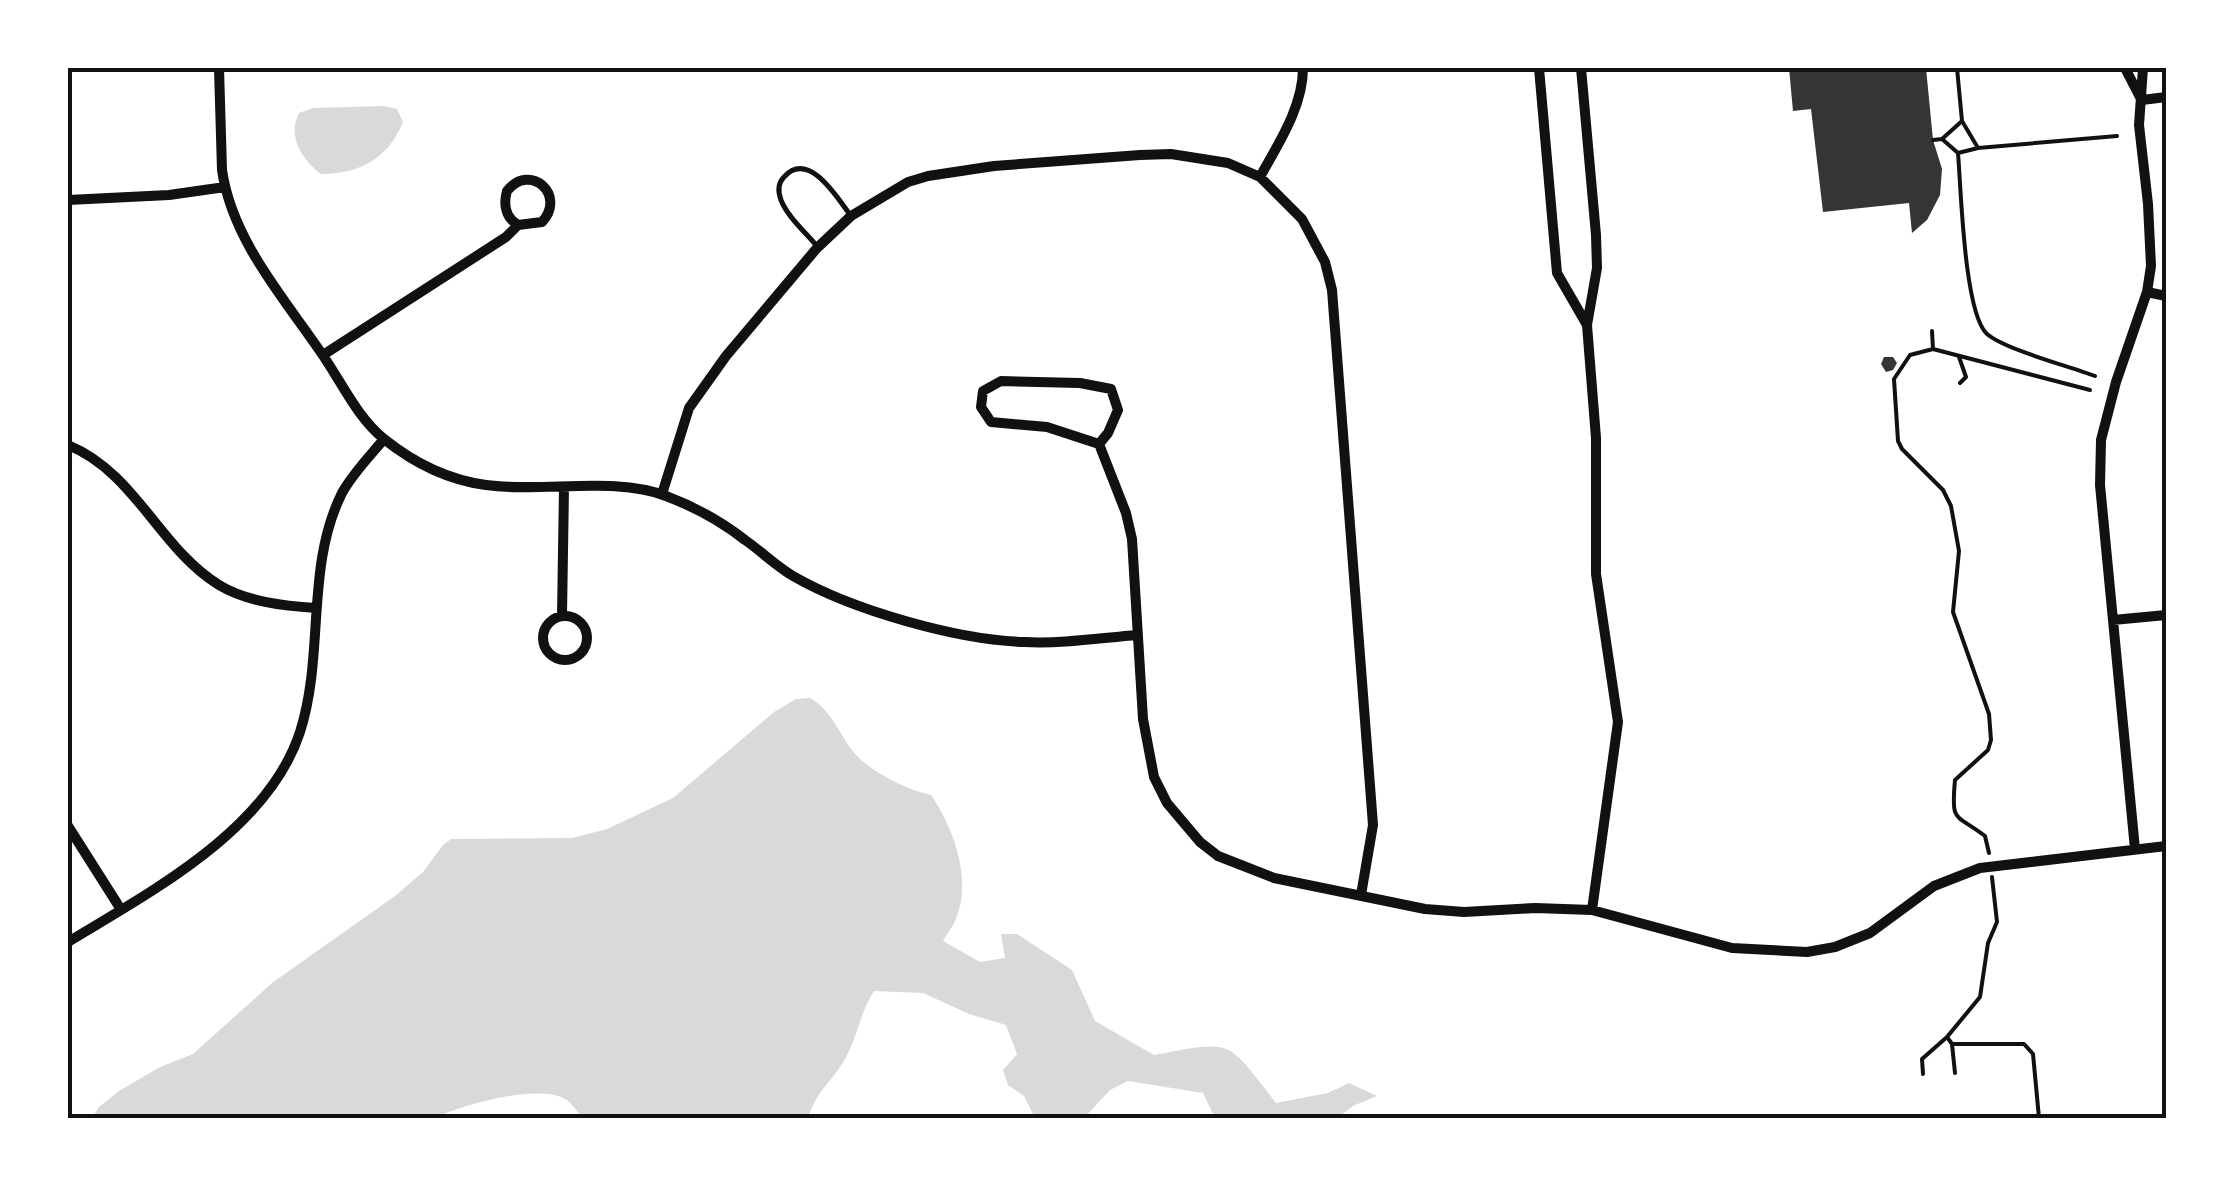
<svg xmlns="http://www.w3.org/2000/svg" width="2234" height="1186" viewBox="0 0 2234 1186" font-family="Lato,sans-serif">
	<rect width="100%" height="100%" fill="#fff"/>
	<path fill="#d9d9d9" d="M384 106 397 109 403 122C388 159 359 174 321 174 302 159 287 137 299 113L313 108Z
		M810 698C835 712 840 740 860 759 878 775 908 790 931 795 954 828 973 882 955 921 952 928 946 935 943 941L980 962 1005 958 1001 934H1017L1072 970 1095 1021 1154 1055C1235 1040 1226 1039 1276 1103L1328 1093 1349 1083 1377 1096 1353 1106 1337 1118H1215L1203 1093 1128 1081 1110 1090 1084 1118H1035L1024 1096 1008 1085 1003 1070 1017 1054 1006 1025 969 1014 923 993 874 991C859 1014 857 1041 842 1064 827 1087 817 1091 808 1118H583C578 1113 573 1105 567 1100 541 1082 462 1105 435 1118H92L99 1107 119 1091 160 1067 193 1054 272 983 395 896 423 872 443 845 451 839 572 838 607 829 673 798 774 712 796 699Z"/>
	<path fill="#353535" d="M1789 68H1926L1933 140 1942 169 1940 195 1927 220 1912 233 1909 203 1823 212 1811 109 1793 111Z
		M1884 357H1893L1897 363 1893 370 1886 372 1881 364Z"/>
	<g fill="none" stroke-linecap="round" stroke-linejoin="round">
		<path stroke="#111" stroke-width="4" d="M1957 68 1962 121
			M1933 140 1942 139 1962 121 1978 148 1958 153 1942 139
			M1978 148 2117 136
			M1958 153C1961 188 1964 313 1987 334 2006 350 2069 366 2095 376
			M1932 331 1933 349
			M1959 357 1966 377 1960 383
			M1989 853 1985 836C1955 813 1951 824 1955 780L1988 750 1991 740 1989 714 1953 612 1959 551 1951 506 1943 490 1902 449 1898 441 1894 379 1910 355 1933 349 2090 390
			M1947 1037 1980 997 1988 943 1997 922 1992 877
			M1952 1044 1955 1073
			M1923 1074 1922 1059 1947 1037 1952 1044H2024L2033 1054 2039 1118"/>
		<path stroke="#111" stroke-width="5" d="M816 245C805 232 787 216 781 200 778 192 778 183 784 177 809 149 838 199 851 216"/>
		<path stroke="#111" stroke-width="10" d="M219 68 222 170C232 240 284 298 322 354 342 383 357 417 384 439 414 463 448 480 486 485 542 493 614 476 666 496 695 507 721 521 745 540 761 551 776 566 793 576 852 610 957 640 1024 642 1062 644 1100 638 1137 635
			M1539 68 1557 273 1587 325
			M1581 68 1596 235 1597 268 1587 325 1596 438V574L1618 722 1592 910
			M2125 68 2141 99
			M2142 100 2166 97
			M1260 177C1278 144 1303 107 1303 68
			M68 200 169 195 225 187
			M2147 292 2166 296
			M323 355 506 237 518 225 542 222C567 195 530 162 507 191 503 205 506 218 518 225
			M1099 444 1108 433 1118 410 1111 389 1080 383 1001 381 983 391 981 407 991 422 1047 427 1099 444 1126 513 1132 539 1143 719 1154 777 1167 803 1200 842 1218 856 1274 878 1425 909 1464 912 1535 908 1592 910 1732 948 1807 952 1835 947 1870 933 1934 886 1980 868 2166 846
			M68 445C136 473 159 548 219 585 247 602 285 606 316 608
			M662 494 689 408 726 356 817 248 851 216 908 182 928 176 994 166 1140 155 1171 154 1228 163 1260 177 1302 219 1325 262 1332 290 1373 825 1361 895
			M543 638a22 22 0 1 1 44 0a22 22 0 1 1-44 0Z
			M562 616 564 487
			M2113 620 2166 615
			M68 826 120 908
			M2135 849 2100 485 2101 440 2116 382 2147 292 2151 266 2148 204 2139 125 2143 68
			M68 942C152 891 268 830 300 732 325 654 305 567 342 493 353 473 370 456 384 439"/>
	</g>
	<rect width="2234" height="1186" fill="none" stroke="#ffffff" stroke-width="140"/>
	<rect x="70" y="70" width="2094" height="1046" fill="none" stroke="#111" stroke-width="4"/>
</svg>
